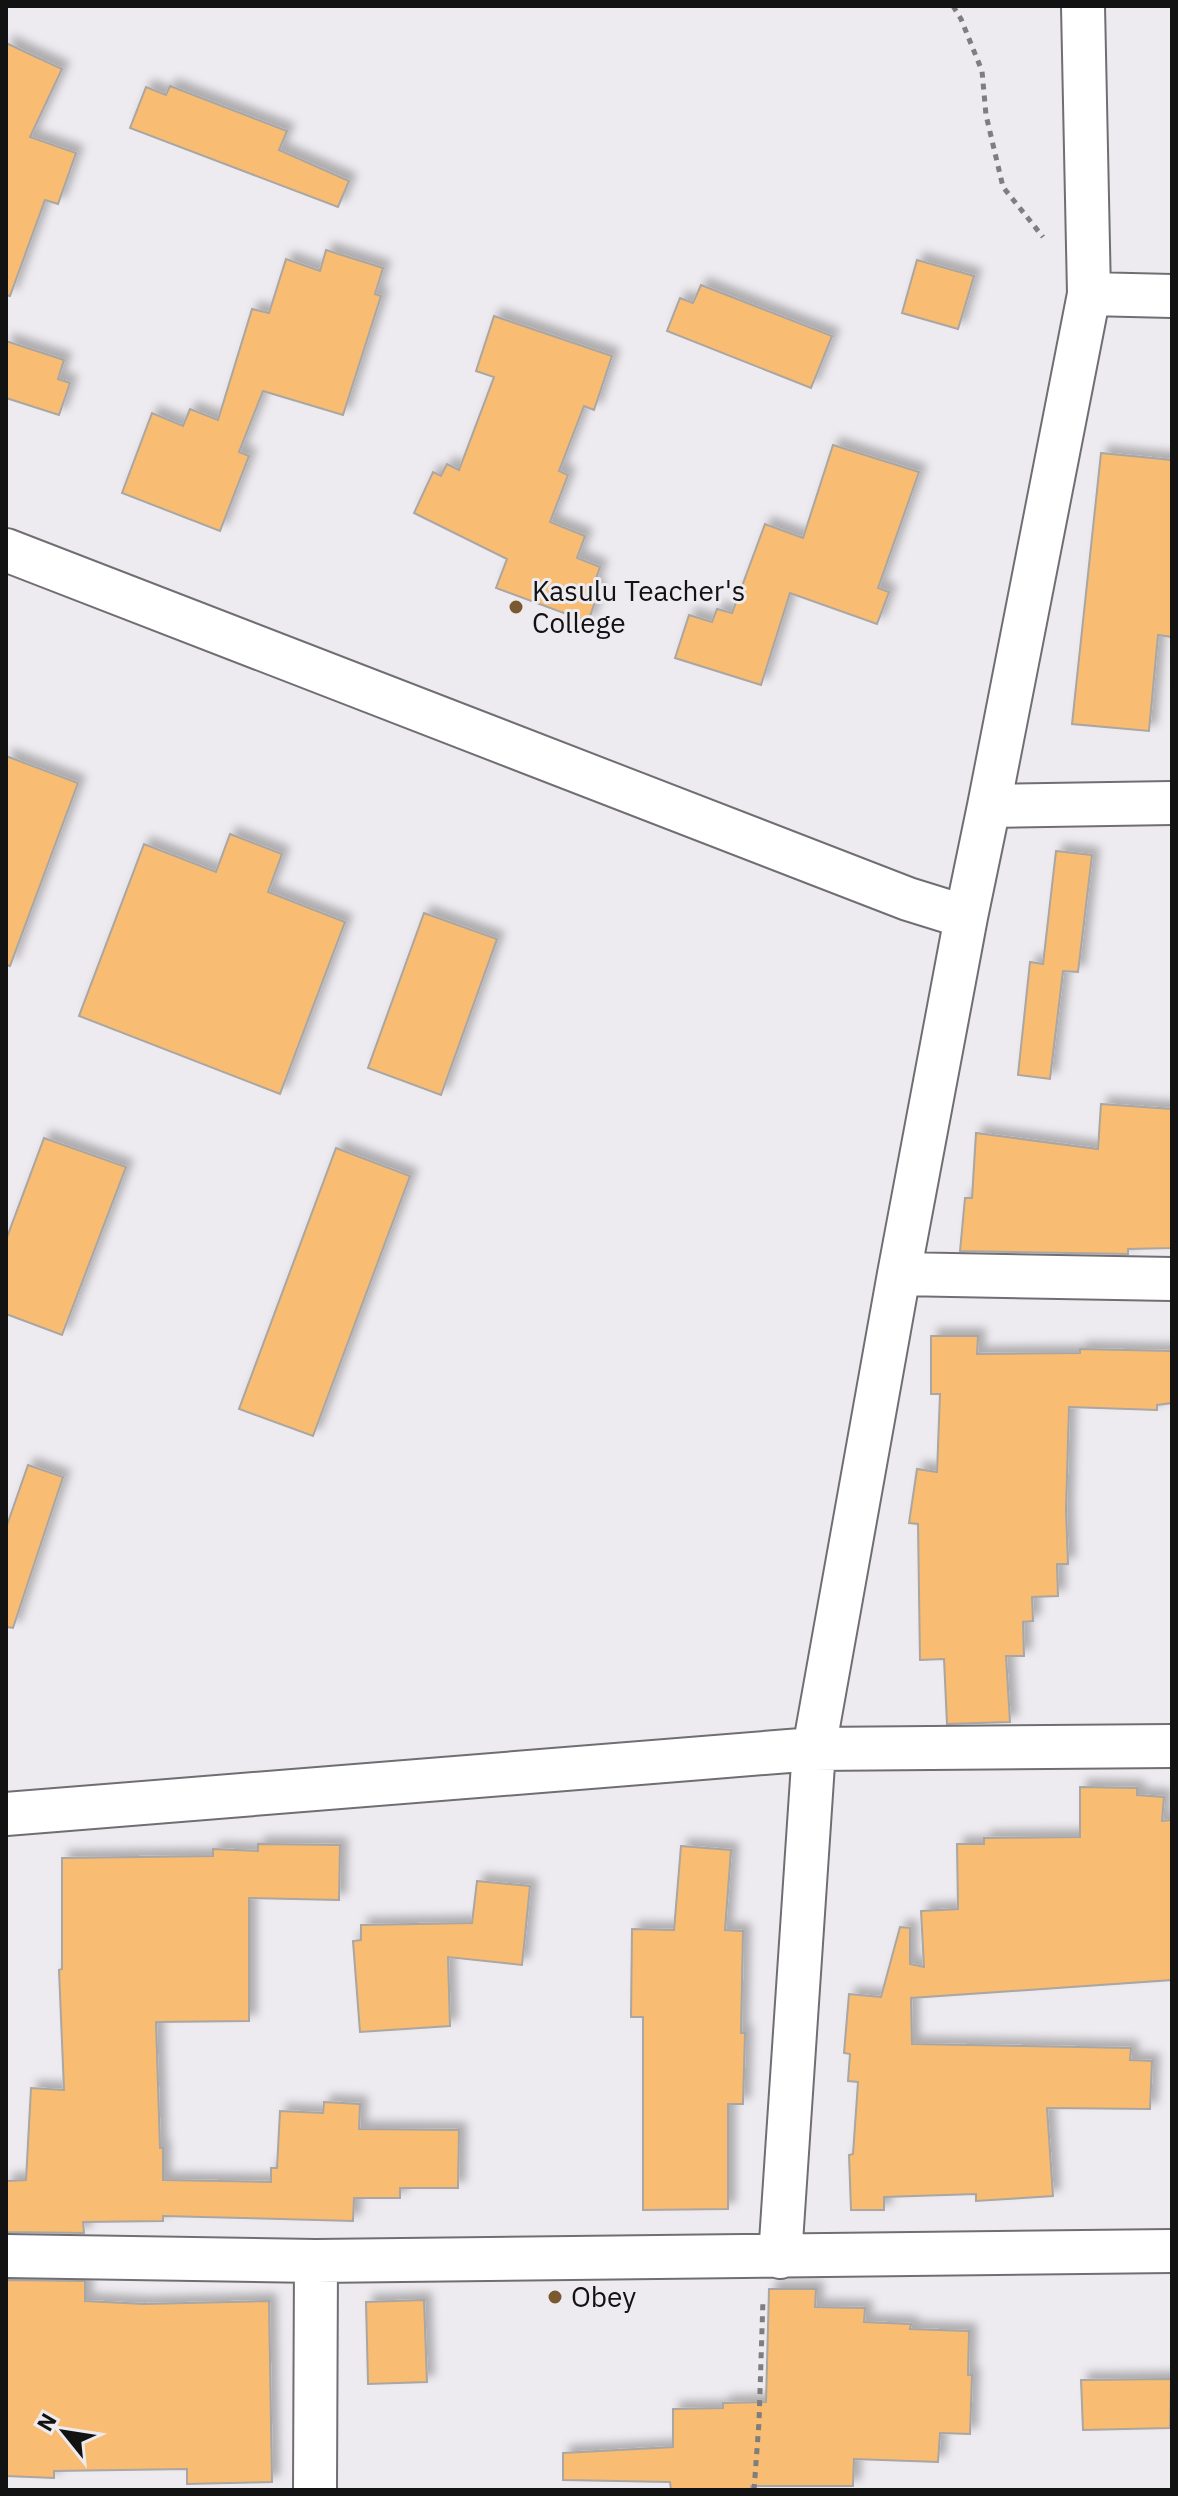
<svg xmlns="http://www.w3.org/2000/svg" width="1178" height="2496" viewBox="0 0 1178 2496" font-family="'IBM Plex Sans',sans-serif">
	<defs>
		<filter id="shadow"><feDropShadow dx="7" dy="-7" stdDeviation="4" flood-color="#0004"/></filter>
	</defs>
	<rect width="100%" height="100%" fill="#edebef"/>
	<path fill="#f8bc73" stroke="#a9a6a3" stroke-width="2" filter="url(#shadow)" d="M6 43 62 69 30 137 76 153 58 204 45 200 10 296 6 295Z
		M170 86 287 131 279 150 349 181 338 207 130 128 146 87 166 95Z
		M326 250 383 268 375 294 381 296 343 415 263 391 239 452 249 456 220 531 122 493 152 413 183 426 190 409 218 420 252 309 269 313 286 259 320 271Z
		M917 260 974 276 958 329 902 313Z
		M701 285 832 336 811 388 667 331 680 298 693 303Z
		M494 316 612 356 594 410 584 406 559 471 568 475 550 522 585 536 577 558 600 567 593 587 599 590 588 622 496 588 507 559 414 513 433 472 441 476 447 464 459 470 494 377 476 371Z
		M6 341 64 360 58 379 70 383 59 415 6 398Z
		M833 445 919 472 878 588 889 592 877 624 790 593 761 685 675 658 689 615 712 622 717 609 732 613 765 524 803 538Z
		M1101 453 1172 460V637L1158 635 1149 731 1072 724Z
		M6 756 78 783 10 966 6 965Z
		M230 834 282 854 268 892 345 922 280 1094 79 1016 144 844 216 872Z
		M1056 851 1092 855 1078 972 1063 971 1050 1079 1018 1075 1030 962 1043 964Z
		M424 913 497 939 441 1095 368 1068Z
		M1101 1104 1172 1109V1248L1128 1249V1254L960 1251 965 1198H972L976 1133 1098 1149Z
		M44 1138 126 1167 62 1335 6 1314V1240Z
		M336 1148 410 1176 313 1436 239 1409Z
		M931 1336H978L977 1354 1080 1353V1349L1172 1351V1403L1157 1405V1410L1069 1407 1066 1510 1068 1564H1057L1058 1596 1032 1597 1033 1621 1023 1622 1024 1656H1006L1010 1722 947 1724 944 1659 920 1660 918 1524 909 1523 917 1469 937 1472 940 1394H931Z
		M28 1465 63 1477 13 1628 6 1627V1528Z
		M1080 1787 1137 1788V1795L1164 1797 1162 1821 1172 1820V1980L911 1998 912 2044 1131 2048 1130 2060 1152 2061 1150 2109 1047 2108 1053 2196 976 2201V2194L884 2197V2210H851L849 2155 853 2154 858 2082 848 2081 850 2054 844 2053 849 1994 881 1997 900 1927 910 1928V1964L924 1967 921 1911 958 1909 957 1844H984V1838L1080 1837Z
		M258 1844 340 1845 339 1900 249 1898V2021L156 2022 160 2148H163V2180L271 2182V2168H277L280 2111 323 2113 324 2102 360 2104 359 2129 459 2130 458 2188H400V2198H354L353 2221 163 2216V2221L83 2222 84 2233 6 2232V2181L26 2180 31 2088 64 2090 59 1970 62 1969V1858L213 1856V1849L258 1851Z
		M681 1846 731 1850 725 1930 743 1931 741 2033H745L743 2104H728V2209L643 2210V2017H631L632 1929 674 1930Z
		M477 1881 530 1886 522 1965 448 1957 450 2026 360 2032 353 1941 361 1940V1925L472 1923Z
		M6 2280 85 2281V2301L144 2304 269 2301 272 2482 187 2484V2469L54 2471V2478L6 2476Z
		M769 2289H816L815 2307 865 2308 864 2322 911 2324 910 2329 969 2331 968 2375H972L970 2434 940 2433 938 2462 854 2459 853 2486H751V2490H671L670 2482 563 2480V2453L673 2447V2409L723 2408V2403L766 2402Z
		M424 2300 427 2382 368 2384 366 2302Z
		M1171 2379 1170 2428 1083 2430 1081 2380Z"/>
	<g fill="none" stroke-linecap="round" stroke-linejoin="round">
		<g stroke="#706e72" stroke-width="46">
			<path id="minor" d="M1089 294 1172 296
				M6 550 908 899 966 917
				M989 806 1172 803
				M899 1274 1172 1279
				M6 1814 814 1749 1172 1746
				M6 2256 316 2261 1172 2251
				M780 2257 814 1749 899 1274 966 917 989 806 1089 294 1083 6
				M315 2490 316 2261"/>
		</g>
		<path stroke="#7e7d7f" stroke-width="5" stroke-dasharray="6 6" stroke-linecap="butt" d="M953 6 961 19 982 71 986 115 1003 187 1043 237
			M754 2490 759 2422 763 2299"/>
		<use href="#minor" stroke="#fff" stroke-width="42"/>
	</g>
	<g fill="#7a5930" stroke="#edebef" stroke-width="3">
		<circle cx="516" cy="607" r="8"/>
		<circle cx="555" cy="2297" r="8"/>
	</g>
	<g text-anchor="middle" stroke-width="6" stroke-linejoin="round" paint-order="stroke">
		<g font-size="28" fill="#121213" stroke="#edebef" text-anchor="start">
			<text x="532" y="601">Kasulu Teacher's<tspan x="532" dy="32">College</tspan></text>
			<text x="571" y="2307">Obey</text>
		</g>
	</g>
	<rect width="1178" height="2496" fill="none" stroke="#121213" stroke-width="16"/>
	<g transform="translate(64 2432) rotate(300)" stroke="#edebef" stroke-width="6" paint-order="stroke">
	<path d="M0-6L14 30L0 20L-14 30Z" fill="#121213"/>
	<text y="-12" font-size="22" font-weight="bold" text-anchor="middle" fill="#121213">N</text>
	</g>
</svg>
